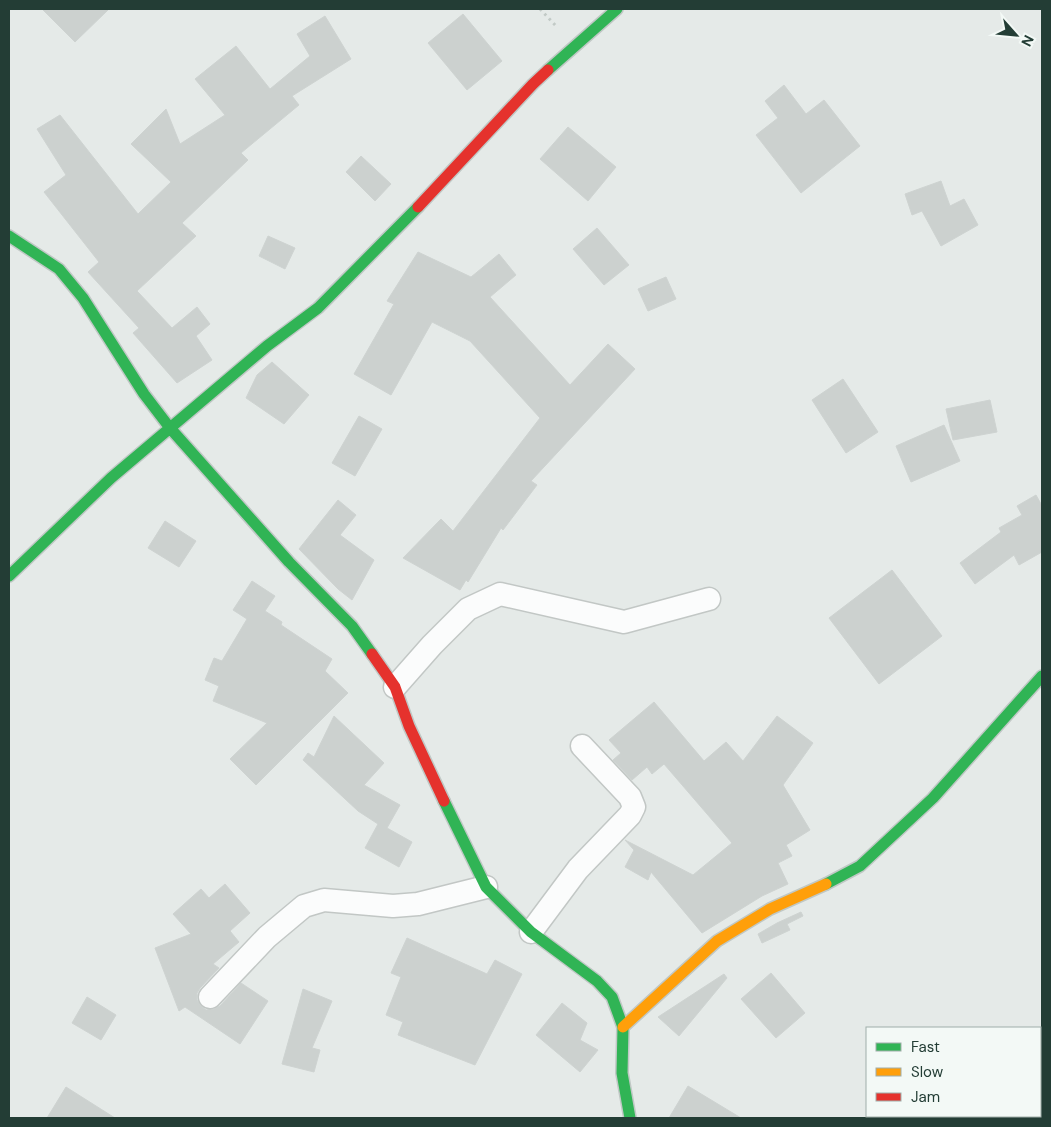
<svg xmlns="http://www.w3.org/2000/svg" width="1051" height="1127" viewBox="0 0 1051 1127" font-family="'DM Sans',sans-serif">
	<rect width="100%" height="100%" fill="#e5eae8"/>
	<path fill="#ccd1cf" stroke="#ced3d1" d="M42 9H109L75 42Z
		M463 14 502 61 467 90 428 43Z
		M325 16 351 59 292 96 299 105 241 153 248 160 182 223 196 236 137 291 172 328 197 307 210 324 196 336 212 360 177 383 133 333 139 328 88 272 99 262 44 192 66 175 37 129 60 115 138 214 171 182 131 144 166 109 180 144 225 115 195 79 236 46 270 89 310 56 297 34Z
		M784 85 806 114 824 100 860 146 801 193 756 135 778 118 765 101Z
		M568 127 616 167 588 201 540 159Z
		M361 156 391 184 375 201 346 172Z
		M941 181 950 206 964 199 978 225 941 246 922 211 912 215 905 194Z
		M597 228 629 265 604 285 573 249Z
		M268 236 295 248 285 269 259 256Z
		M418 252 471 277 499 254 516 275 490 297 570 385 608 344 635 369 531 481 537 485 503 530 501 528 468 582 466 580 460 590 403 558 441 519 453 531 540 418 470 341 432 322 391 395 354 374 394 304 387 301Z
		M666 277 676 299 648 311 638 289Z
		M272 362 309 395 284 424 246 398 257 375Z
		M843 379 878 432 846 453 812 400Z
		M990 400 997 432 953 440 946 409Z
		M359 416 382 429 355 476 332 463Z
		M944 425 960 461 911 482 896 446Z
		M1036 495 1041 504 1042 503V552L1019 565 1014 555 975 584 960 563 1001 532 999 528 1022 515 1017 506Z
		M338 500 356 515 340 535 374 560 352 600 338 589 299 549Z
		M165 521 196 541 179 567 148 548Z
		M892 570 942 636 879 684 829 618Z
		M252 581 275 596 265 611 282 622 281 625 332 659 325 671 348 693 256 785 230 759 267 723 213 701 219 686 205 680 214 658 222 661 247 619 233 610Z
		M654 702 704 761 726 742 743 761 777 716 813 743 783 785 810 830 786 845 792 856 778 863 788 884 762 896 702 933 651 872 648 880 625 867 634 850 625 840 693 875 732 843 664 764 652 774 647 767 632 780 613 760 621 753 609 740Z
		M334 716 384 763 364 785 400 805 387 828 412 842 399 867 365 848 378 824 358 811 303 760 308 753 314 757Z
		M225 884 250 913 230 931 239 942 213 964 219 968 200 988 197 993V1000L201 1006 206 1010 214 1009 220 1006 241 983 268 1001 240 1044 185 1007 179 1011 155 948 191 934 173 914 201 889 209 898Z
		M801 912 803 916 787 924 790 930 762 943 758 934 777 923Z
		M407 938 487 974 495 960 522 974 475 1065 398 1035 403 1022 386 1015 401 977 391 973Z
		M771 973 805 1013 776 1038 741 999Z
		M724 974 727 978 679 1036 658 1017Z
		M303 989 332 1001 312 1048 320 1050 314 1072 282 1064Z
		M87 997 116 1015 101 1040 72 1023Z
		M562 1003 587 1023 580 1040 598 1050 580 1072 536 1035Z
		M688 1086 741 1118H669Z
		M66 1087 115 1118H47Z"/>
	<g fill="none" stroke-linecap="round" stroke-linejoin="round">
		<g stroke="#c2c7c5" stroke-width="25">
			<path id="street" d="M395 687 432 645 468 609 500 594 624 622 709 599
				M531 932 578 869 630 815 634 807 630 797 582 746
				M210 997 267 937 304 906 324 900 393 906 418 904 486 887"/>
		</g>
		<g stroke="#c0c8c5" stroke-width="14">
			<path id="fast" d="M548 70 617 9
				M9 236 59 269 83 298 144 394 170 428 289 562 352 626 372 654
				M9 576 111 478 267 346 318 308 418 207
				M444 801 486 887 531 932 597 981 612 997 623 1027 622 1073 630 1118
				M826 884 860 866 933 798 1042 676"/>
		</g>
		<g stroke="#c0c8c5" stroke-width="14">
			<path id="slow" d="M623 1027 717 941 770 909 826 884"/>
		</g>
		<g stroke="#c0c8c5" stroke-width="14">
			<path id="jam" d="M418 207 533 84 548 70
				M372 654 395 687 409 726 444 801"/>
		</g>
		<path stroke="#c2cac6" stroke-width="3" stroke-dasharray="2.5 4" stroke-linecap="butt" d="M540 9 557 27"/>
		<use href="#street" stroke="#fbfcfc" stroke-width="22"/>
		<use href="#fast" stroke="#30b455" stroke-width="11"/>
		<use href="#slow" stroke="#ff9f0a" stroke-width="11"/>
		<use href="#jam" stroke="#e5322d" stroke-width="11"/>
	</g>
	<rect width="1051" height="1127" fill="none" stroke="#233d35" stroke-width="20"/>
	<rect x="866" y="1027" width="175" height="90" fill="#f3f9f6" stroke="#a0aea9"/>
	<rect x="876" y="1043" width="25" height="8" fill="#30b455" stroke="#a0aea9"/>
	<text x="911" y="1052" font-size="15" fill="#233d35">Fast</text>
	<rect x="876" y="1068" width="25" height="8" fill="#ff9f0a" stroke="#a0aea9"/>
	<text x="911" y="1077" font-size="15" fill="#233d35">Slow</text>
	<rect x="876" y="1093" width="25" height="8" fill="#e5322d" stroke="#a0aea9"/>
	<text x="911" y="1102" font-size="15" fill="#233d35">Jam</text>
	<g transform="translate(1016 35) rotate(117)" stroke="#f3f9f6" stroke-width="4" paint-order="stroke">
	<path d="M0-4L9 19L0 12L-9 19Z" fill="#233d35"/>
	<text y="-8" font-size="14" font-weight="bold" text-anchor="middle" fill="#233d35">N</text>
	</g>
</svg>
